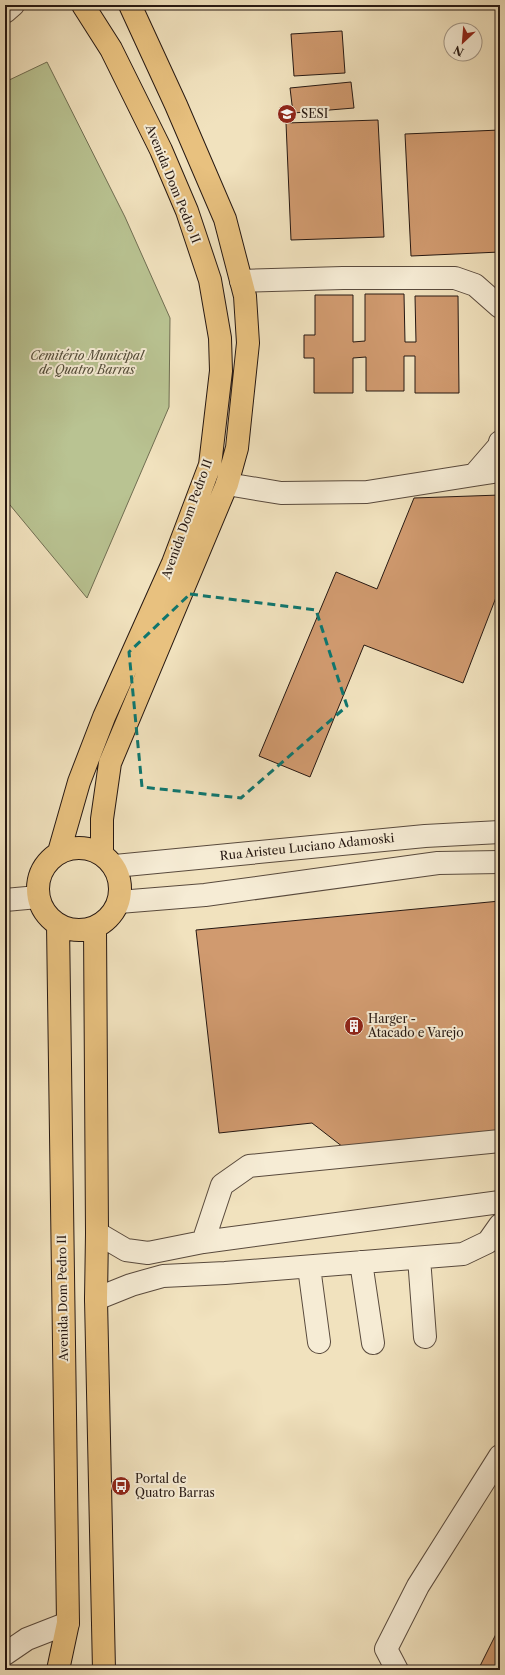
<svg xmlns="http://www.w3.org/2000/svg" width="505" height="1675" viewBox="0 0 505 1675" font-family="'Libre Caslon Text',serif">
	<rect width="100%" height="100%" fill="#f1e2be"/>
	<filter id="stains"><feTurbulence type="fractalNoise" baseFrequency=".005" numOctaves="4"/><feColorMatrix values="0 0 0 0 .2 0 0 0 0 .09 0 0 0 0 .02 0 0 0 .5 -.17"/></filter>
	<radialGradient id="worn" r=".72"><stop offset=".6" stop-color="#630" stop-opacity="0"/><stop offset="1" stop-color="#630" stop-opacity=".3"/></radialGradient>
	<path fill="#b9c392" stroke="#706e52" d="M47 62 125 217 170 318 169 407 87 598 5 499V82Z"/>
	<path fill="#d09a6f" stroke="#261812" d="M342 31 345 73 294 76 291 34Z
		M351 82 354 108 293 113 290 88Z
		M378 120 384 237 291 240 286 123Z
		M500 130V252L411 256 405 134Z
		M365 294H404L405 342H416L415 296H458L459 393H415V356H404V391H366V357L353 358V393H314V358H304V335H315V295H353V342L365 341Z
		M500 495V587L463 683 364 645 310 777 259 756 336 572 377 589 414 498Z
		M500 901V1133L343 1147 312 1123 219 1133 196 930Z
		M500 1626V1670H478Z"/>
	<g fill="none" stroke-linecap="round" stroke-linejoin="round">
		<g stroke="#594a3d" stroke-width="24">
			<path id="minor" d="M5 12 13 5
				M241 281 343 278H455L475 285 500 307
				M474 475 500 471
				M227 484 281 493 367 492 474 475 499 446 500 442
				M115 866 425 836 500 832
				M5 900 38 897
				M119 902 205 895 438 863 500 862
				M97 1233 126 1250 148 1253 203 1242 500 1202
				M203 1242 222 1185 249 1166 500 1141
				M419 1258 425 1337
				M361 1262 373 1343
				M309 1267 319 1342
				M96 1299 131 1285 163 1276 225 1273 463 1254 488 1242 500 1225
				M5 1654 27 1639 68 1623
				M397 1670 386 1649 418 1586 500 1456"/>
		</g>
		<g stroke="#261812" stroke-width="24">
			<path id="major" d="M38 889a41 41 0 1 1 82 0a41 41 0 1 1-82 0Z
				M59 852 79 782 104 717 173 563 210 465 221 371 220 338 210 280 187 211 161 150 111 49 83 5
				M102 853V819L110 763 227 484 237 448 248 343 245 296 225 219 176 105 130 5
				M58 925 68 1623 58 1670
				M95 928 97 1233 96 1299 104 1670"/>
		</g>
		<use href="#minor" stroke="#f6ecd5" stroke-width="22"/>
		<use href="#major" stroke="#e8c17f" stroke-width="22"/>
	</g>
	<path fill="none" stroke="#0f766e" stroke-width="3" stroke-dasharray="8 5" stroke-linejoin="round" d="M190 594 316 610 347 706 241 798 142 787 129 652Z"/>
	<defs>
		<g id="university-disc" transform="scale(1)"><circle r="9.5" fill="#8f2418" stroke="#f6ecd5"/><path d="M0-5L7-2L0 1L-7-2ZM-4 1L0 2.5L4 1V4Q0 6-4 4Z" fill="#fff"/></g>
		<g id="building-disc" transform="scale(1)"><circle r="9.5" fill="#8f2418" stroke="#f6ecd5"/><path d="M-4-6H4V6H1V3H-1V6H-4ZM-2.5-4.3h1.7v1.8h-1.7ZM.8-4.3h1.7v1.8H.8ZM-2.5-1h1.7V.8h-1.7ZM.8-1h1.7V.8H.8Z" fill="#fff"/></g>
		<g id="bus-disc" transform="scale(1)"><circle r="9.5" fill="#8f2418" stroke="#f6ecd5"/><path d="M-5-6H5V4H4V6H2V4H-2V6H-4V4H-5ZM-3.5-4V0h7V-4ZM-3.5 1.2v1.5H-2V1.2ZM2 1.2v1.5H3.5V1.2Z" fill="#fff"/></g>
	</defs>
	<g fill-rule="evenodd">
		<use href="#university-disc" x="287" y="114"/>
		<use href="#building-disc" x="354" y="1026"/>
		<use href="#bus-disc" x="121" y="1486"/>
	</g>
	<g text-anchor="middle" stroke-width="4" stroke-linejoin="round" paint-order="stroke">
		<g font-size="12" fill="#261812" stroke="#f6ecd5" text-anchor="start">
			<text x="301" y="118">SESI</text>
			<text x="368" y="1023">Harger -<tspan x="368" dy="14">Atacado e Varejo</tspan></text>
			<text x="135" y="1483">Portal de<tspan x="135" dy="14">Quatro Barras</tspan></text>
		</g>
		<g font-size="12" fill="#261812" stroke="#f6ecd5">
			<text transform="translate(173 184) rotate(68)" y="4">Avenida Dom Pedro II</text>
			<text transform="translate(187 519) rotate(-70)" y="4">Avenida Dom Pedro II</text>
			<text transform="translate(307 847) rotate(-6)" y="4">Rua Aristeu Luciano Adamoski</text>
			<text transform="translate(63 1298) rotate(-91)" y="4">Avenida Dom Pedro II</text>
		</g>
		<g font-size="12" font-style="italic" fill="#524b38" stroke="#f6ecd5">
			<text x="87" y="360">Cemitério Municipal<tspan x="87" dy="14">de Quatro Barras</tspan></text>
		</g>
	</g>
	<rect width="505" height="1675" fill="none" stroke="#f1e2be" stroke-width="20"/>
	<rect x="6" y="6" width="493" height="1663" fill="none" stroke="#261812" stroke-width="2"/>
	<rect x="10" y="10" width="485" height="1655" fill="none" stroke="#261812"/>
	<g transform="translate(463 42) rotate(206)"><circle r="19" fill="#f6ecd5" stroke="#a39787"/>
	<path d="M0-3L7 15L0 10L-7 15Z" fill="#8f2418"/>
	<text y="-6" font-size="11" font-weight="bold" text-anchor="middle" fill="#261812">N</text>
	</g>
	<rect width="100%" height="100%" filter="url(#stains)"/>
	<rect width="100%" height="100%" fill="url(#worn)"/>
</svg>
